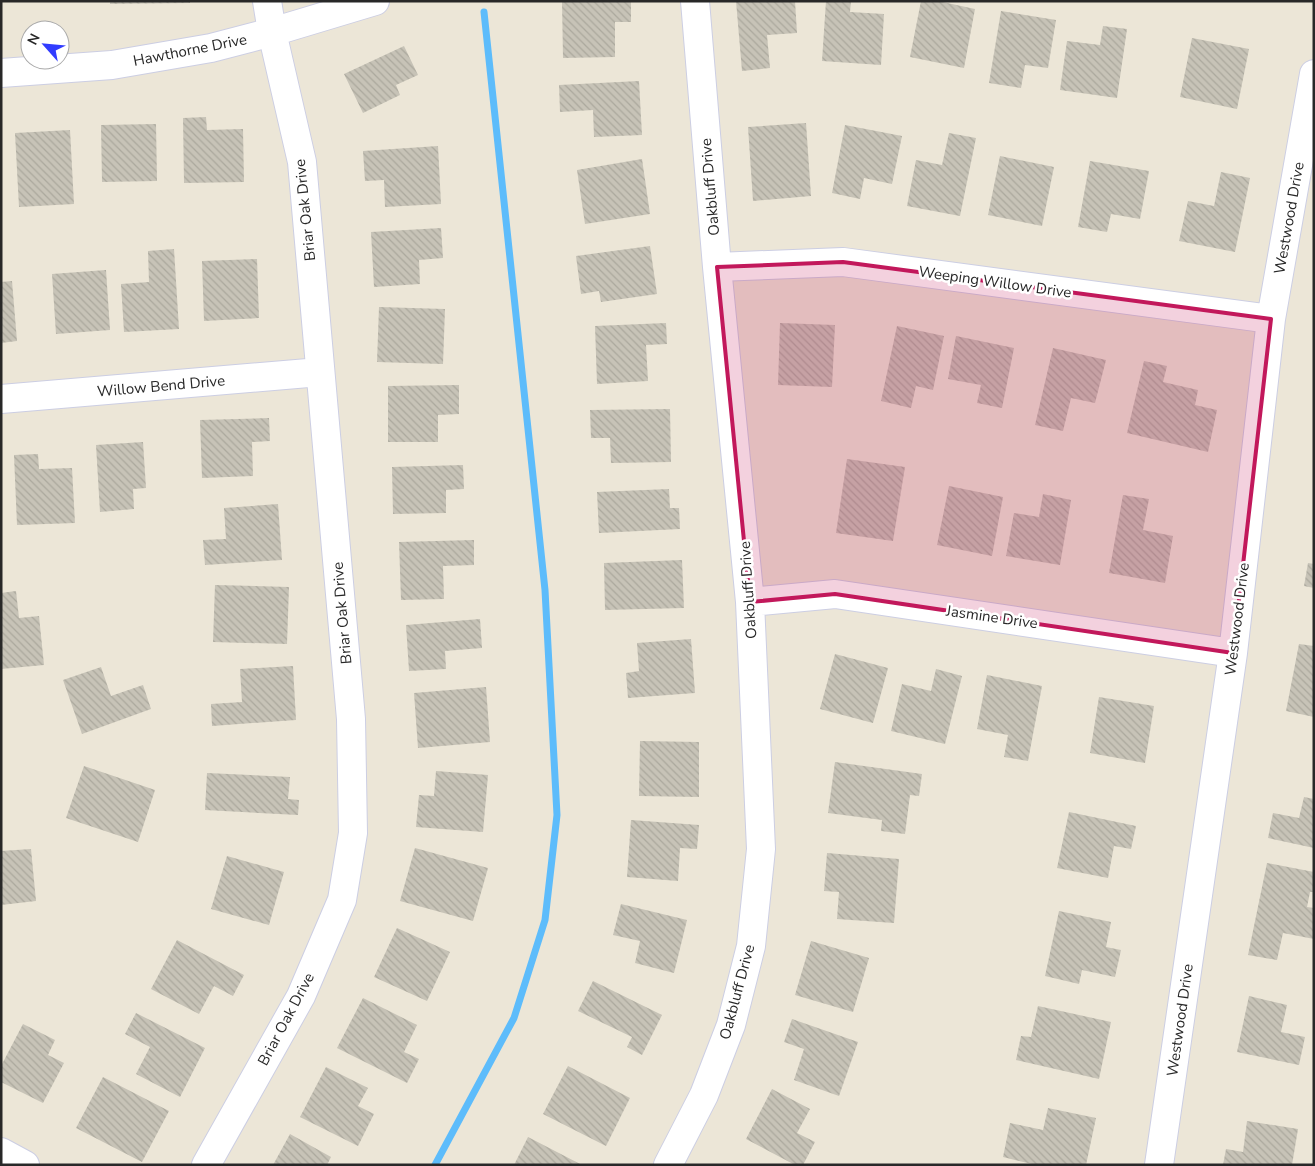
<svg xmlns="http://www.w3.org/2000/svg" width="1315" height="1166" viewBox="0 0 1315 1166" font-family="'Nunito Sans',sans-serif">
	<defs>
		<pattern id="building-back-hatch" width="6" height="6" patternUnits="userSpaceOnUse" patternTransform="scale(1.25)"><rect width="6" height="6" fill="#c7c3b7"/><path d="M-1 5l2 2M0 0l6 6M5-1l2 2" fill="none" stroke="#aba89d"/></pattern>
	</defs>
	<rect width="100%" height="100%" fill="#ece6d7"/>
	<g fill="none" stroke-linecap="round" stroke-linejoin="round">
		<path stroke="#5dbcfb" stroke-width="7" d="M435 1165 514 1018 545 920 557 815 545 590 484 12"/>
	</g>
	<path fill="url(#building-back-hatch)" d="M110 1H190V3L110 4Z
		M562 1H631V22H615V57L563 58Z
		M736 1H795L797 33 767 35 770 68 742 71Z
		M826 1H851L850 12 884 14 881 65 822 61Z
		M921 1H938L975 9 964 68 910 57Z
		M1001 11 1056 20 1048 68 1025 65 1021 88 989 83Z
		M1103 26 1127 29 1117 98 1060 90 1067 41 1100 45Z
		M1192 38 1249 49 1237 109 1180 97Z
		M404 46 418 75 396 85 400 95 363 113 344 74Z
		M639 81 642 135 594 137 593 110 560 112 559 85Z
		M206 117 207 130 243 129 244 182 184 183 183 118Z
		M806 123 811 196 753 201 748 127Z
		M156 124 157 181 102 182 101 125Z
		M845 125 902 136 892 184 864 178 860 199 832 193Z
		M70 130 74 204 19 207 15 133Z
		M949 133 976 138 960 216 907 206 916 160 942 165Z
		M438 146 441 204 385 207 384 180 365 181 363 151Z
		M1000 156 1054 167 1042 226 988 215Z
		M642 159 650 214 585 224 577 170Z
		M1090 161 1149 171 1140 219 1111 214 1107 232 1078 227Z
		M1221 172 1250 178 1235 252 1179 241 1188 201 1214 206Z
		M441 228 443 258 419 260 420 284 374 287 371 232Z
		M650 246 657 294 601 302 599 291 581 294 576 256Z
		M174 249 179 329 124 332 121 284 149 282 148 251Z
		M257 259 259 318 204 321 202 261Z
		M106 270 110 330 56 334 52 274Z
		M12 281 17 341 1 343V282Z
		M379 307 445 309 443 364 377 362Z
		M666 323 667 344 646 345 648 381 597 384 595 326Z
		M780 323 835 325 832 387 778 385Z
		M897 326 944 336 933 390 916 386 911 408 881 401Z
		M956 336 1014 348 1002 408 977 403 981 385 948 379Z
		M1053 348 1106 360 1095 403 1071 398 1063 431 1035 425Z
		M1144 361 1167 366 1163 382 1198 390 1195 405 1217 410 1208 452 1127 433Z
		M459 385V414L438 415V442H388V386Z
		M670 409 671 462 611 463 610 438H591L590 410Z
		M269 418 270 441 252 442 253 476 202 478 200 420Z
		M143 442 146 488 133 489 134 509 100 512 96 445Z
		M38 454 39 469 72 468 75 523 17 525 14 455Z
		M847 459 905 467 893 541 836 533Z
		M463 465 464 489 446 490V513L393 514 392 467Z
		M949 486 1003 497 992 556 937 545Z
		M669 489 670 508H679L680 529 599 533 597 492Z
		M1043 494 1071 500 1060 565 1006 556 1014 513 1039 517Z
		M1123 495 1149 499 1143 530 1173 536 1165 583 1109 573Z
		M278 504 282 560 205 565 203 540 226 539 224 508Z
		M474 540V565L443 566 444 599 401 600 399 542Z
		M682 560 684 608 605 610 604 563Z
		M1308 563 1314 564V588L1304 586Z
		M215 585 289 587 287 644 213 642Z
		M16 591 19 618 39 616 44 665 1 669V593Z
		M480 619 482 648 445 651 446 669 409 671 406 625Z
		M691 639 695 693 628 698 626 673 639 671 637 643Z
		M1299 644 1314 646V717L1286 711Z
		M835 654 888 668 873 723 820 709Z
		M293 666 296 720 212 726 211 704 242 702 240 669Z
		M101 667 111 696 143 685 151 709 82 734 63 680Z
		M936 669 962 676 945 744 891 731 902 684 931 691Z
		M987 675 1042 686 1028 761 1004 757 1008 735 977 729Z
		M486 687 490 742 418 748 414 693Z
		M1099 697 1154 706 1145 763 1090 753Z
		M640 741 699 742V797L639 796Z
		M835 762 922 774 919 796 910 795 905 834 881 831 882 820 828 813Z
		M84 766 155 790 138 842 66 818Z
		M436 771 488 775 483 832 416 827 419 795 434 796Z
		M207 773 290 777 288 799 299 800 298 815 205 810Z
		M1304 797 1314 799V848L1268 838 1273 813 1299 818Z
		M1069 812 1136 826 1131 849 1114 846 1108 878 1057 868Z
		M631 820 699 825 697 849 680 848 678 881 627 877Z
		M415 848 488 868 473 921 400 901Z
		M31 849 36 901 1 905V851Z
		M827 853 899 859 894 923 837 919 839 892 824 891Z
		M227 856 284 872 269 925 211 909Z
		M1267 863 1314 872V892H1310L1307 907 1314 908V939L1283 933 1277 960 1248 955Z
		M621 904 687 920 674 973 635 963 640 941 613 935Z
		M1059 911 1111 922 1106 947 1121 950 1115 977 1082 970 1079 984 1045 976Z
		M397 928 450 952 427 1001 374 977Z
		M177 940 244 975 233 996 214 986 199 1014 151 989Z
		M811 941 869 958 853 1012 795 995Z
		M593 981 662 1015 642 1055 627 1047 632 1037 578 1011Z
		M1249 996 1287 1005 1281 1032 1305 1037 1299 1065 1237 1052Z
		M363 998 417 1025 404 1052 419 1059 407 1083 337 1048Z
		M1038 1006 1111 1022 1099 1079 1016 1060 1021 1036 1031 1037Z
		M136 1013 205 1048 180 1097 136 1074 150 1047 125 1034Z
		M792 1019 858 1042 839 1096 794 1080 804 1049 784 1042Z
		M23 1024 55 1040 48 1055 64 1063 43 1103 1 1082V1066Z
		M568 1066 630 1098 606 1146 543 1114Z
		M326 1067 368 1088 358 1106 374 1114 358 1146 300 1117Z
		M103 1077 169 1111 142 1162 76 1128Z
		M772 1089 810 1109 797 1133 815 1142 803 1165H795L746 1139Z
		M1048 1108 1096 1118 1086 1165H1036L1003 1157 1010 1123 1043 1130Z
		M1247 1121 1298 1129 1292 1165H1223L1226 1149 1243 1152Z
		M290 1134 331 1157 327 1165H273Z
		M528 1137 582 1165H514Z"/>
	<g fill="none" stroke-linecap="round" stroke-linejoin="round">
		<g stroke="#cccee3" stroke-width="30">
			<path id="minor" d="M1 73 112 65 211 48 272 32 375 1
				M717 267 843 262 1271 319
				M1 399 320 372
				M750 602 835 594 1233 653
				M1 1152 25 1165
				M206 1165 301 996 342 900 353 833 351 719 302 162 272 32 267 1
				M668 1165 704 1095 731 1025 751 946 761 849 750 602 717 267 695 1
				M1159 1165 1233 653 1271 319 1314 74"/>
		</g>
		<use href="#minor" stroke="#fff" stroke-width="28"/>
	</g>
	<path fill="#c2185b" fill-opacity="0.2" stroke="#c2185b" stroke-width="4" stroke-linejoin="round" d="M843 262 1271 319 1233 653 835 594 750 602 717 267Z"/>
	<g text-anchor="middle" stroke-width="5" stroke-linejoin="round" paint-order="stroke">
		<g font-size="15" fill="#282828" stroke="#fff">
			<text transform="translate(190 50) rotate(-11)" y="5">Hawthorne Drive</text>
			<text transform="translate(710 187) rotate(-95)" y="5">Oakbluff Drive</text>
			<text transform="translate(305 210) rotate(-96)" y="5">Briar Oak Drive</text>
			<text transform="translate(1289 218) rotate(-80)" y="5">Westwood Drive</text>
			<text transform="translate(995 282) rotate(8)" y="5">Weeping Willow Drive</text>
			<text transform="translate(161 386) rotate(-5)" y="5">Willow Bend Drive</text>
			<text transform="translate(748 590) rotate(-94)" y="5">Oakbluff Drive</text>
			<text transform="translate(342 613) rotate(-95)" y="5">Briar Oak Drive</text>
			<text transform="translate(992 617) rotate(8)" y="5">Jasmine Drive</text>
			<text transform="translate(1237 619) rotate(-83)" y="5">Westwood Drive</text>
			<text transform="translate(737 992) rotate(-75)" y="5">Oakbluff Drive</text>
			<text transform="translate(286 1019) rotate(-62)" y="5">Briar Oak Drive</text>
			<text transform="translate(1180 1020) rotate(-82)" y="5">Westwood Drive</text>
		</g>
	</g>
	<rect width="1315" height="1166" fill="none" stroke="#282828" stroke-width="5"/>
	<g transform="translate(45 45) rotate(297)"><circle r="24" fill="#ffffff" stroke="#a9a9a9"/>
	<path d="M0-4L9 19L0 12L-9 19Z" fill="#313cff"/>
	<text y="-8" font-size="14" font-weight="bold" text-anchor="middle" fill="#282828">N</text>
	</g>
</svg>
